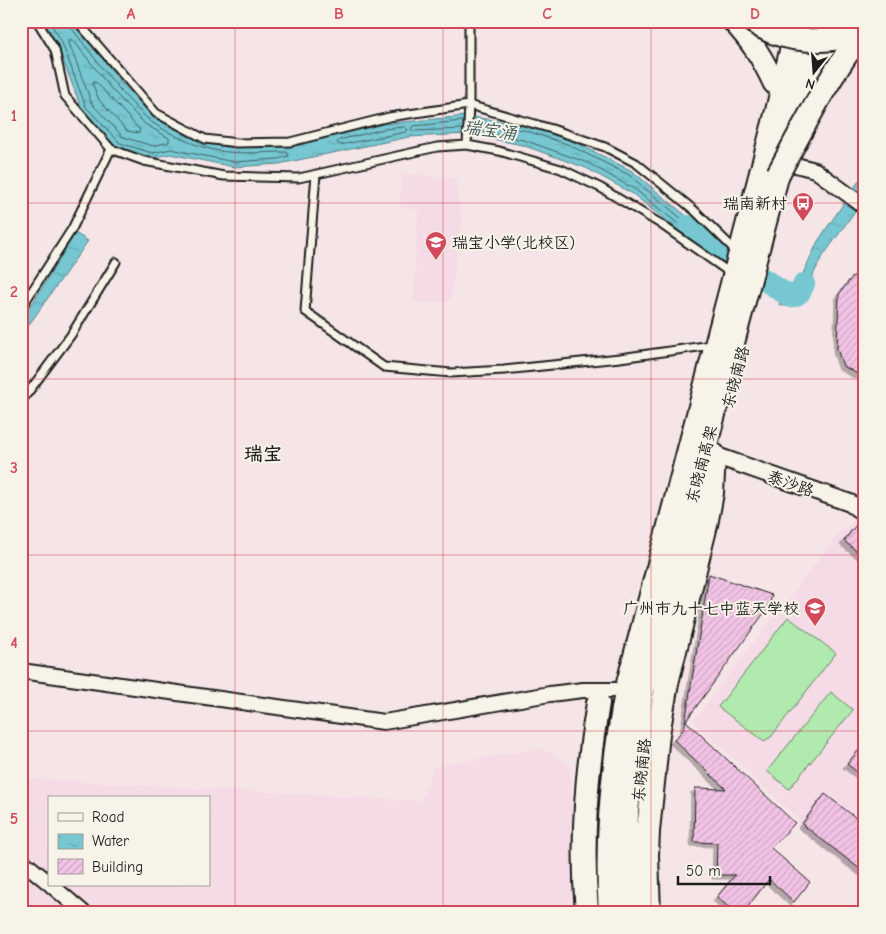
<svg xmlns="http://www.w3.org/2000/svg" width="886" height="934" viewBox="0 0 886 934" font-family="'Comic Neue','LXGW WenKai TC',sans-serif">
	<defs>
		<pattern id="water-ripples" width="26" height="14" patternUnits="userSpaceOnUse" patternTransform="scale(1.25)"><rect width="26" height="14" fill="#76c7d1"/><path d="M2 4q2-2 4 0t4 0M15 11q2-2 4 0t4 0" fill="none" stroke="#66aab3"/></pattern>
		<pattern id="building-hatch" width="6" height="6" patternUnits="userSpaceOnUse" patternTransform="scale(1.25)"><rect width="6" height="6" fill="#f2c3e5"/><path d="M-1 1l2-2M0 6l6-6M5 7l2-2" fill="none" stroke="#cfa7c4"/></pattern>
		<filter id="shadow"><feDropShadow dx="-4" dy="4" stdDeviation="0" flood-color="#0004"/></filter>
	</defs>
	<rect width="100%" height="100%" fill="#f6e5e7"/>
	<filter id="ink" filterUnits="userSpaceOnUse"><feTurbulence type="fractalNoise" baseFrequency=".02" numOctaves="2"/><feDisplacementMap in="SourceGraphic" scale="10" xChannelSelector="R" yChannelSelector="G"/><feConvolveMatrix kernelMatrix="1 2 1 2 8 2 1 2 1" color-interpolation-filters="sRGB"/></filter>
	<g filter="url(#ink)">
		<path fill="#f5dbe6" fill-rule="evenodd" d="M402 173 456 179 462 220 450 302 413 303 418 210 399 207Z
			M858 518 865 523V883L799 829 798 819 693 721 839 533Z
			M541 748 571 765 575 913 21 912V778L420 801 434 766ZM49 798H209V885H49Z"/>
		<path fill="#b0eaae" stroke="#668365" d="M788 617 836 653 771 737 764 741 718 707Z
			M831 692 853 710 789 789 767 771Z"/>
		<path fill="url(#water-ripples)" stroke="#528389" d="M43 21H72L121 82 153 117 188 136 206 143 236 147H291L383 124 466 116 525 125 569 139 632 171 713 238 707 253 633 194 586 168 522 145 468 134 409 137 279 164 234 167 170 154 153 158 117 148 82 110 56 42Z
			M865 172V197L821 259 800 301 791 307 779 305 784 286 796 289 818 241Z
			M75 233 88 241 21 336V316L34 301Z"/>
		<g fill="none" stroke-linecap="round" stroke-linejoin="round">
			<path stroke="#406064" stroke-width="1" d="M49 21 61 40 86 107 120 143 152 153 171 149 234 162 278 159 289 156 287 152C260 152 229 156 203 147 189 143 160 129 149 120 119 93 95 58 70 26L69 21
				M70 40H73L112 90 145 124 169 138V142L153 146 123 137 92 104 69 43Z
				M94 82 97 83 140 130 139 133 127 131 99 100 93 85Z
				M405 127 408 130 406 132 340 145 337 143 339 140 384 129Z
				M463 129 413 131 411 129 413 126 463 121
				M472 130 524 140 588 163 636 190 702 243 706 242V239L629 175 567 144 524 130 473 122"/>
			<path stroke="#76c7d1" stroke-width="22" d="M688 226 704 240 789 296H795L800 292 804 284"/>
		</g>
		<path fill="url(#building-hatch)" stroke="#1c1c1c" filter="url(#shadow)" d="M865 272V378L843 366 837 349 839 294 853 276Z
			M856 525 865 532V558L844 541Z
			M709 574 772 595 769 606 686 721 795 823 771 848 810 882 794 902 769 879 743 913H735L717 897 735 875H716L717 843 694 842 695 788 726 789 674 740 684 729Z
			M865 743V778L847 764Z
			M825 794 865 825V873L802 824Z"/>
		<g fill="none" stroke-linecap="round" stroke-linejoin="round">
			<g stroke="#1c1c1c" stroke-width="11">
				<path id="service" d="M37 21 55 50 65 96 111 149
					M77 21 156 113 205 139 237 143 290 142 389 117 469 105 552 129 605 147 636 163 694 210 732 247
					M467 145 469 105V21
					M316 174 305 311 384 367 451 373 504 370 620 358 705 346
					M21 308 72 229 111 149 144 161 224 176 299 178 437 147 467 145 499 151 561 169 601 188 659 223 726 270
					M21 402 71 335 116 262"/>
			</g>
			<g stroke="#1c1c1c" stroke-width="18">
				<path id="minor" d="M792 164 815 170 865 207
					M21 671 384 722 550 694 583 690H618
					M21 860 49 883
					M51 885 84 913
					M21 912 22 913"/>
			</g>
			<g stroke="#1c1c1c" stroke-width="20">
				<path id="tertiary" d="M714 455 850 503 865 514"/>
			</g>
			<g stroke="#1c1c1c" stroke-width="25">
				<path id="primary" d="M733 21C752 42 762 57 774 83
					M805 116 828 21"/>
			</g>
			<g stroke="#1c1c1c" stroke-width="26">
				<path id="trunk" d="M587 913C581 842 586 773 598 703
					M610 913C605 838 613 760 627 687L777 111 798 21
					M627 913 626 841 627 812 634 747 643 690 687 516 802 83 815 21
					M649 913 647 855 648 831 658 734 667 683 706 525 712 493 714 455"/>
			</g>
			<use href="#service" stroke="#f7f3e8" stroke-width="7"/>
			<use href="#minor" stroke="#f7f3e8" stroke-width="14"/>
			<use href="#tertiary" stroke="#f7f3e8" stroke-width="16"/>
			<use href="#primary" stroke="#f7f3e8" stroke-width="21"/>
			<use href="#trunk" stroke="#f7f3e8" stroke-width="22"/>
			<g stroke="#1c1c1c" stroke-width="26" stroke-linecap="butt">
				<path id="trunk-bridge" d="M752 21C785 44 829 45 865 31
					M778 174C805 124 830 74 865 29"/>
			</g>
			<use href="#trunk-bridge" stroke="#f7f3e8" stroke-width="22"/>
		</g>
	</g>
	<path fill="none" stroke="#d1495b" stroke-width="1" stroke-opacity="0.55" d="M235 21V913M443 21V913M651 21V913M21 203H865M21 379H865M21 555H865M21 731H865"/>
	<defs>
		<g id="bus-pin" transform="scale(1.125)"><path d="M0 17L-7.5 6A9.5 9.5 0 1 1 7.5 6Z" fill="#d1495b" stroke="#f7f3e8"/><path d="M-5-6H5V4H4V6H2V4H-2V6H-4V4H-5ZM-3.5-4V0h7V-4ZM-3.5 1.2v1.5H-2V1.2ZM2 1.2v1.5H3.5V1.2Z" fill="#fff"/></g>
		<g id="school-pin" transform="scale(1.125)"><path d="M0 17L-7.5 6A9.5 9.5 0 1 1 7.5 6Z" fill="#d1495b" stroke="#f7f3e8"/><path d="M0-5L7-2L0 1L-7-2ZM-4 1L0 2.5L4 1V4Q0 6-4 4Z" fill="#fff"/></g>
	</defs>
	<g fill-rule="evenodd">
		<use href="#bus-pin" x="803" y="203"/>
		<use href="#school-pin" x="436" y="242"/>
		<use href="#school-pin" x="815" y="608"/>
	</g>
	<g text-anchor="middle" stroke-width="4" stroke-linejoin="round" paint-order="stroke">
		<g font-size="16" fill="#1c1c1c" stroke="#f7f3e8" text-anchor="end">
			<text x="787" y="209">瑞南新村</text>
			<text x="452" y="248" text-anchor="start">瑞宝小学(北校区)</text>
			<text x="799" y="614">广州市九十七中蓝天学校</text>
		</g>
		<g font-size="16" fill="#1c1c1c" stroke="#f7f3e8">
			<text transform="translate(735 377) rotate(-75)" y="6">东晓南路</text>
			<text transform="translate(701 464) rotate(-75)" y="6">东晓南高架</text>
			<text transform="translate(791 483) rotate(19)" y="6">泰沙路</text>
			<text transform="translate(641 770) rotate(-84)" y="6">东晓南路</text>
		</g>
		<g font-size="18" font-style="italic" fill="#3c585b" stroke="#f7f3e8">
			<text transform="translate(490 130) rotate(8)" y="6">瑞宝涌</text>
		</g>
		<g font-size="19" font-weight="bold" fill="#1c1c1c" stroke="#f7f3e8">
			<text x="263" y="460">瑞宝</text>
		</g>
	</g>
	<rect width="886" height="934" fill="none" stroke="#f7f3e8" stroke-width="55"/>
	<rect x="48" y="796" width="162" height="90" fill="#f7f3e8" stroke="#9f9d96"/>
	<rect x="58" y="813" width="25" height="8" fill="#f7f3e8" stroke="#9f9d96"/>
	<text x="92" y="822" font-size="15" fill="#1c1c1c">Road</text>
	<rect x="58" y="834" width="25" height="15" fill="url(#water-ripples)" stroke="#9f9d96"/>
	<text x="92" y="846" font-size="15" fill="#1c1c1c">Water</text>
	<rect x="58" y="859" width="25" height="15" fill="url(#building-hatch)" stroke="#9f9d96"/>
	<text x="92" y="872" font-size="15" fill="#1c1c1c">Building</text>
	<g transform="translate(814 72) rotate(197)" stroke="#f7f3e8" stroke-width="4" paint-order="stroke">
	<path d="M0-4L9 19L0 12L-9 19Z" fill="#1c1c1c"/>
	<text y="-8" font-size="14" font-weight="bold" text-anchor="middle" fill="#1c1c1c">N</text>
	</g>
	<path d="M678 876v8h92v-8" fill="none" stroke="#1c1c1c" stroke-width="2.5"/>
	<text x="686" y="876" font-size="15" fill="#1c1c1c" stroke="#f7f3e8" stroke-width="4" paint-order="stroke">50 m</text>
	<rect x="28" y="28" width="830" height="878" fill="none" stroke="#d1495b" stroke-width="2"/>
	<g font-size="16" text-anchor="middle" font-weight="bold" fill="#d1495b">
		<text x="131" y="19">A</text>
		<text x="339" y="19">B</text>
		<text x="547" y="19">C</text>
		<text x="755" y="19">D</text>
		<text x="14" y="121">1</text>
		<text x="14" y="297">2</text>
		<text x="14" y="473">3</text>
		<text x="14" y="648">4</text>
		<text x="14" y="824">5</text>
	</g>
</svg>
